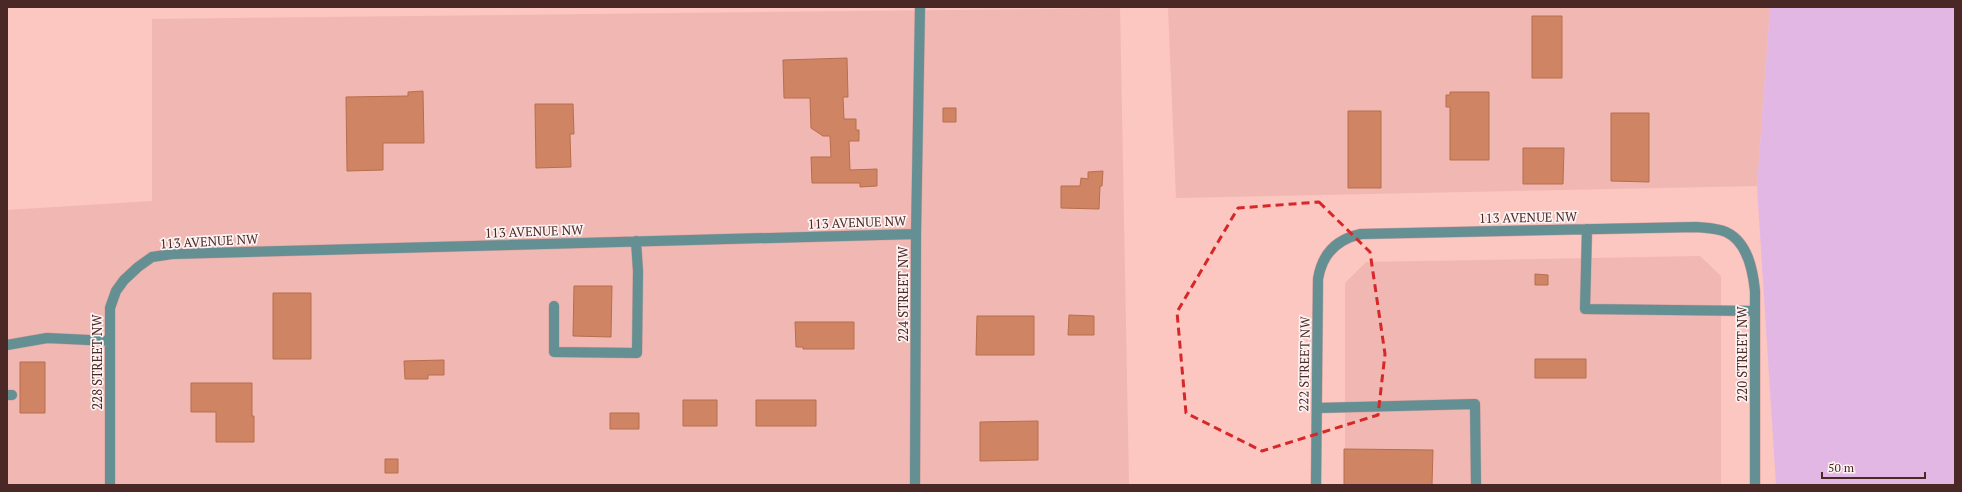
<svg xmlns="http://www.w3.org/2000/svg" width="1962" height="492" viewBox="0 0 1962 492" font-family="'PT Serif',serif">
	<rect width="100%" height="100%" fill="#fcc6c1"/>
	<path fill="#f1b7b2" d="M1168 7H1770L1757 186 1176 198Z
		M1120 8 1129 485H7V210L152 201V19Z
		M1700 256 1721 276V485H1345V283L1366 262Z"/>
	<path fill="#e2b7e4" d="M1770 7H1955V485H1776L1757 186Z"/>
	<path fill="#cf8564" stroke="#b76e4d" d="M1532 16H1562V78H1532Z
		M847 58 848 97H843L844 119H856V130H859V141H849L850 170 877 169V186L860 187V183H812L811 157H831L830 136H823L811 128 810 98H784L783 60Z
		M423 91 424 143H383V170L347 171 346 97 408 96V92Z
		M1450 92H1489V160H1450V107H1446V95H1450Z
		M535 104H573L574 134H570L571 167 536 168Z
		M943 108H956V122H943Z
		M1348 111H1381V188H1348Z
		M1611 113H1649V182L1611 181Z
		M1523 148H1564L1563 184H1523Z
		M1103 171 1102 186H1100L1099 209 1061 208V186H1080L1081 178 1088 179V172Z
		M1535 274 1548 275V285H1535Z
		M574 286H612L611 337 573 336Z
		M273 293H311V359H273Z
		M1069 315 1094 316V335H1068Z
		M977 316H1034V355H976Z
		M795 322H854V349H803V347H796Z
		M1535 359H1586V378H1535Z
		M444 360V375H428V379H405L404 361Z
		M20 362H45V413H20Z
		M191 383H252V416H254V442H216V412H191Z
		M683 400H717V426H683Z
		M756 400H816V426H756Z
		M610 413H639V429H610Z
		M1038 421V460L980 461V422Z
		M1344 449 1433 450 1432 485H1344Z
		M385 459H398V473H385Z"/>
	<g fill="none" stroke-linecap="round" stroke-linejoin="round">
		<g stroke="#d5a39f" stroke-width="11">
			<path id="minor" d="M1587 229 1585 309 1755 311
				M554 306V352L637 353 638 271 636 241
				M7 345 47 338 110 341
				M7 395H12
				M1317 408 1475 404 1476 485
				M110 485V308L116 291 124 280 138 267 152 257 172 254 916 234
				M915 485 916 234 920 7
				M1316 485 1318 279C1322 254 1337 239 1361 234L1696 227C1705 228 1717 228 1726 232 1748 242 1753 271 1755 291V485"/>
		</g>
		<use href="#minor" stroke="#648f93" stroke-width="10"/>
	</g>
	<path fill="none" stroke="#d62828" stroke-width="3" stroke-dasharray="8 5" stroke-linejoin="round" d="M1319 202 1370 252 1385 354 1378 415 1262 451 1186 413 1177 312 1238 208Z"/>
	<g text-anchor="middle" stroke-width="3.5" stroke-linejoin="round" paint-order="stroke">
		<g font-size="13" fill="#4a2826" stroke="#fdf3f2">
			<text transform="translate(1528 217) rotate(-1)" y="5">113 AVENUE NW</text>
			<text transform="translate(857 222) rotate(-2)" y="5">113 AVENUE NW</text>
			<text transform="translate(534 231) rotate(-2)" y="5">113 AVENUE NW</text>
			<text transform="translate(209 241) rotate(-3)" y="5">113 AVENUE NW</text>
			<text transform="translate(903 294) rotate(-90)" y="5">224 STREET NW</text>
			<text transform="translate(1742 354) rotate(-90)" y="5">220 STREET NW</text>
			<text transform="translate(97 362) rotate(-90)" y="5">228 STREET NW</text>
			<text transform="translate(1304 364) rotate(-89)" y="5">222 STREET NW</text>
		</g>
	</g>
	<rect width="1962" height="492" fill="none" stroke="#4a2826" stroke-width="16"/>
	<path d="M1822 472v6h103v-6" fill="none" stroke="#4a2826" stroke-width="2"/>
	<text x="1828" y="472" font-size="12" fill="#4a2826" stroke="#fdf3f2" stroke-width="3" paint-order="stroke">50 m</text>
</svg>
